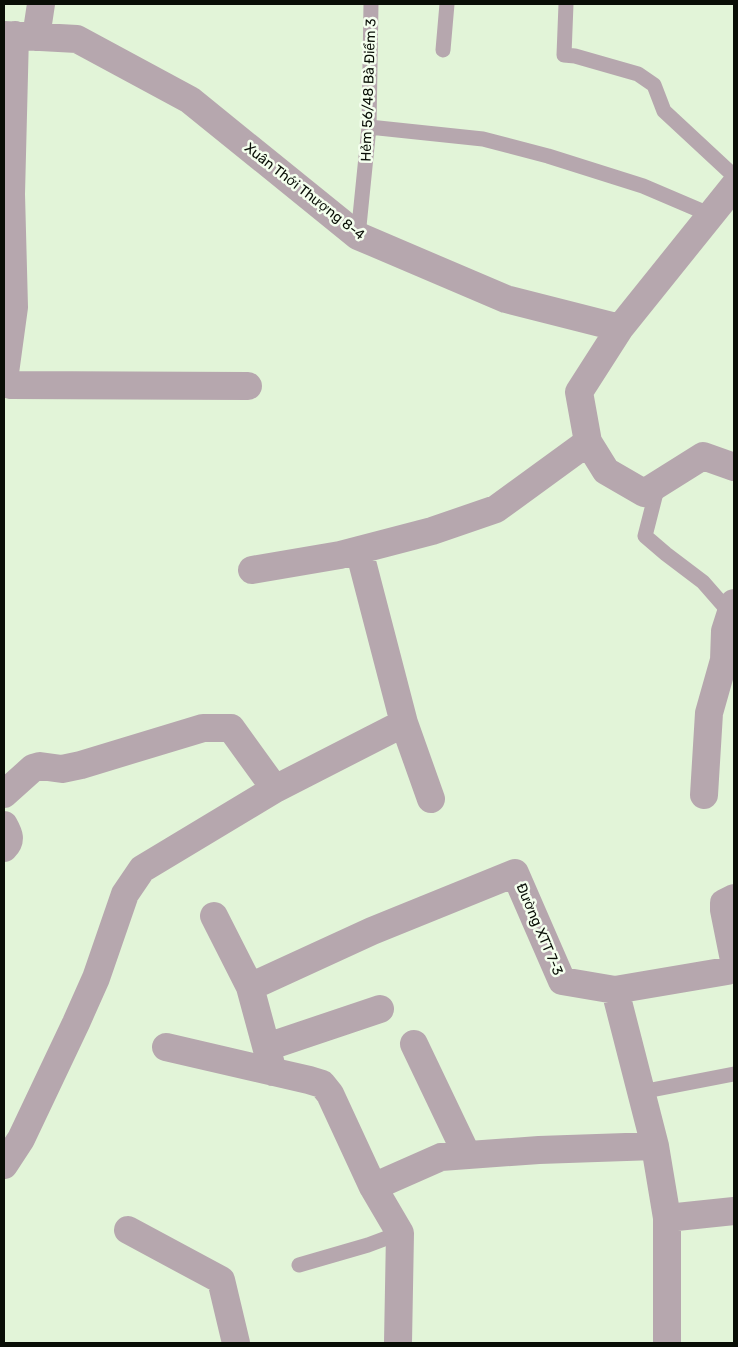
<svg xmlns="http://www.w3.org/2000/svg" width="738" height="1347" viewBox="0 0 738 1347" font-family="Rubik,sans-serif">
	<rect width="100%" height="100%" fill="#e2f4d8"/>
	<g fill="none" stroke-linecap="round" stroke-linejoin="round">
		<path stroke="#b6a7ae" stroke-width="15" d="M566 4 564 55 575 56 638 74 654 85 664 111 734 176
			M443 50 447 4
			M369 127 483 139 548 156 643 186 711 215
			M358 236 369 127 371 4
			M658 485 645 536 666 554 703 582 731 614
			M641 1092 734 1074
			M299 1265 368 1245 400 1233"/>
		<path stroke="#b6a7ae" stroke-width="28" d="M4 35 77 39 190 100 358 236 506 299 620 328
			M36 37 41 4
			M734 186 620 328 579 392 588 442 606 471 644 493 703 456 734 467
			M4 380 14 307 11 194 15 35
			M4 383 11 385 248 386
			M252 570 340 555 432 531 496 509 588 442
			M404 723 431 799
			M4 794 33 768 40 766 62 769 81 765 203 728H231L275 789
			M704 795 709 713 724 660 725 631 734 603
			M4 825C9 834 12 840 4 848
			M734 898 724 903V910L734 960
			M214 916 250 987 273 1072
			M250 987 372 931 515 873 562 981 615 990 655 1146 667 1218V1343
			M615 990 727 971 732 968 734 961
			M414 1044 467 1155
			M166 1047 309 1080 322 1084 330 1094 373 1187 400 1233 398 1343
			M267 1047 380 1009
			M4 1165 21 1139 76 1023 96 978 125 894 142 869 275 789 404 723 359 550
			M373 1187 441 1157 539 1150 655 1146
			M667 1218 734 1211
			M128 1230 221 1280 236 1343"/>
	</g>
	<g text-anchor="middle" stroke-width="5" stroke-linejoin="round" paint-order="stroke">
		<g font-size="14" fill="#090e06" stroke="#f4ffee">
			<text transform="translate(368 90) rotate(-88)" y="5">Hẻm 56/48 Bà Điểm 3</text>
			<text transform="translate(305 191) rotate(38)" y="5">Xuân Thới Thượng 8-4</text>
			<text transform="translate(540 929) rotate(67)" y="5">Đường XTT 7-3</text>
		</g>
	</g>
	<rect width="738" height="1347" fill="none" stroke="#090e06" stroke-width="10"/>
</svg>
